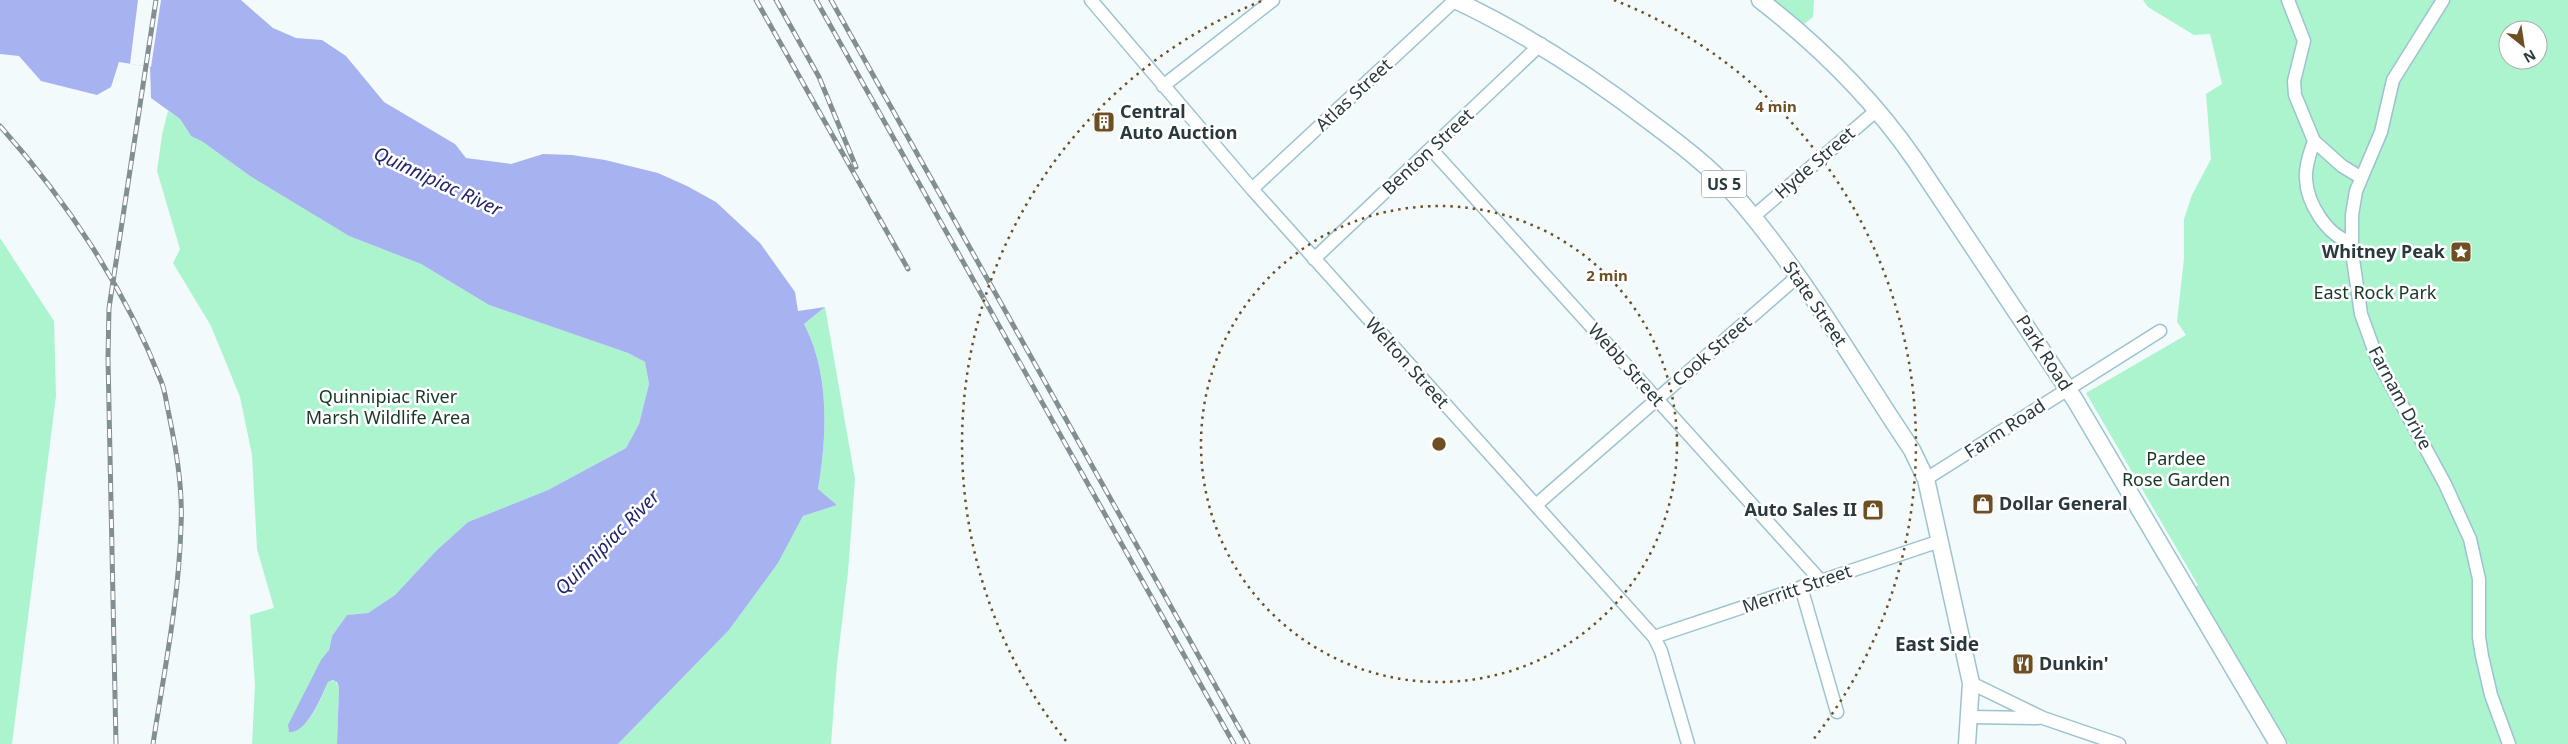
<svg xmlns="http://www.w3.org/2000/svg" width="2568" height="744" viewBox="0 0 2568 744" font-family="'Noto Sans',sans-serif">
	<rect width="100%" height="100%" fill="#f2fafc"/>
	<path fill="#acf4ce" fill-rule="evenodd" d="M1764 0H1814L1813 17 1798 29Z
		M2143 0H2568V744H2289L2194 588 2198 585 2086 393 2186 335 2177 322 2184 258V219L2192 195 2211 159 2206 94 2222 84 2210 34 2194 35 2148 7ZM2508 30H2538V60H2508Z
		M168 111 180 119 191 136 203 142 250 176 349 236 421 264 489 305 628 353 645 362 649 384 639 424 626 448 548 490 468 522 437 550 395 595 368 613 347 615 332 636 329 650 310 682 288 729 293 732C312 723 320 701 328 682L335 680 339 688 337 744H252L255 685 250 615 274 608 257 549 252 455 240 397 211 326 173 263 180 249 157 171 162 135Z
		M0 238 54 321 56 396 12 744H0Z
		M825 307 855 479 848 572 837 664 831 744H618L729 630 778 563 803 516 837 505 818 489C827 436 830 373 804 324Z"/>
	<path fill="#a7b3f1" d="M0 0H241L273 28 296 38 322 40 346 56 384 102 455 144 466 158 511 164 543 154 572 155 605 160 658 173 687 186 716 202 760 243 795 292 798 311 825 307 804 324C830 373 827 436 818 489L837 505 803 516 778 563 729 630 618 744H337L339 688 337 682 333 680 328 682C322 695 307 734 289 732L288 725 321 660 329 650 332 636 347 615 368 613 395 595 437 550 468 522 548 490 626 448 639 424 649 384 645 362 628 353 489 305 421 264 349 236 250 176 203 142 191 136 180 119 151 98 150 67 119 62 111 87 97 95 41 81 19 56 0 54Z"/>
	<path fill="#f2fafc" d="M138 0H161L151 67 130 64Z"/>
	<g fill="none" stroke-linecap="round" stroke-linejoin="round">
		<g stroke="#9bc3d0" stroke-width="15">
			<path id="minor" d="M1091 0 1252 189 1654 637 1661 651 1688 744
				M2288 0 2304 41 2294 81 2295 95 2314 141 2342 166 2360 177
				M2443 0 2393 80 2381 132 2356 191 2352 215V252L2361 314 2378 361 2445 484 2470 539 2479 579V637L2482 656 2491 695 2509 744
				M1163 86 1273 0
				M2314 141C2310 153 2305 166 2306 179 2307 203 2327 236 2351 242
				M1431 149 1821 581
				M1252 189 1455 0
				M1753 217 1877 110
				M1314 259 1541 44
				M1926 479 2160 331
				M1536 505 1798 276
				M1801 587 1837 712
				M1654 637 1940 541
				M1971 683 2043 718 2119 744
				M1970 717 2038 718"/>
		</g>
		<g stroke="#9bc3d0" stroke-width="19">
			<path id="major" d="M1455 0C1527 34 1591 76 1653 124 1681 145 1710 167 1733 193 1802 271 1854 364 1912 450L1926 479 1971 683 1967 744
				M1760 0C1818 45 1873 99 1915 160L2075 400 2278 744"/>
		</g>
		<use href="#minor" stroke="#fff" stroke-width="12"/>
		<use href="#major" stroke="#fff" stroke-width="16"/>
		<g stroke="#828f92" stroke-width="5">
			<path id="rail" d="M756 0 908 269
				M776 0 819 77 856 167
				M816 0 1234 744
				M831 0 1248 744
				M0 126C66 200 125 288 161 381 165 390 166 401 168 410 176 448 183 488 181 526 179 599 164 672 153 744
				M116 744 108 358 109 308 156 0"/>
		</g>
		<use href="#rail" stroke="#fff" stroke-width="3" stroke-dasharray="9" stroke-linecap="butt"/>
	</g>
	<g fill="none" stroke="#6d4f23" stroke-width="2.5" stroke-dasharray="2.5 5">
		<circle cx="1439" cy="444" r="238"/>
		<path d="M1066 741A477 477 0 0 1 1264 0M1614 0A477 477 0 0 1 1812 741"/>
	</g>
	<defs>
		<g id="building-square" transform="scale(1.125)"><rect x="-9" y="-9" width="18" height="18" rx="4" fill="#6d4f23" stroke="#fff"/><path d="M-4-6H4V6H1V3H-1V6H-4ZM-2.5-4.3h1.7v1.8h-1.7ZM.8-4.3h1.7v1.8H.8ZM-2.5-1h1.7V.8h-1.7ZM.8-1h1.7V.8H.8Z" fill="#fff"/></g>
		<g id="sight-square" transform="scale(1.125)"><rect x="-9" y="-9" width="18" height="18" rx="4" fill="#6d4f23" stroke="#fff"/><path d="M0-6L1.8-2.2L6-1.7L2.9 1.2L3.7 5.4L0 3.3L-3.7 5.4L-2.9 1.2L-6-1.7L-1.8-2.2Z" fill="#fff"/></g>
		<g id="shop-square" transform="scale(1.125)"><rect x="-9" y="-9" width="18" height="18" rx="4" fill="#6d4f23" stroke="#fff"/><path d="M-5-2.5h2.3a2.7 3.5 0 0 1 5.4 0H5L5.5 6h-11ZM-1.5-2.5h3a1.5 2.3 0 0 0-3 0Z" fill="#fff"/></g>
		<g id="restaurant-square" transform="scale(1.125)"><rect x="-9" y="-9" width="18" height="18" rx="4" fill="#6d4f23" stroke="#fff"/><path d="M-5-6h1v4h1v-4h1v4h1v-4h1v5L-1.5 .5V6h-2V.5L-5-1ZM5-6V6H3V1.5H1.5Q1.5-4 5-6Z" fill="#fff"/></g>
	</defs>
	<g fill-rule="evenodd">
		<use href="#building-square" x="1104" y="122"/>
		<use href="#sight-square" x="2461" y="252"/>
		<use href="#shop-square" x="1983" y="504"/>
		<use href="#shop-square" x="1873" y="510"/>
		<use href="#restaurant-square" x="2023" y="664"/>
	</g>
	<g text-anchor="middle" stroke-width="5" stroke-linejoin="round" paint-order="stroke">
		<rect fill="#fff" stroke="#697478" stroke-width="1" x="1701.5" y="170.5" width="45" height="27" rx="4"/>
		<g font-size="16" font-weight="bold" fill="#29393e">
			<text x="1724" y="190">US 5</text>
		</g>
		<g font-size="18" fill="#29393e" stroke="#fff">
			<text transform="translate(1354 95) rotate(-43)" y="6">Atlas Street</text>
			<text transform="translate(1428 152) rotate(-43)" y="6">Benton Street</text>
			<text transform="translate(1815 163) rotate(-41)" y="6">Hyde Street</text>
			<text transform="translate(1815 304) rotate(56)" y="6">State Street</text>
			<text transform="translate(1712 351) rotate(-41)" y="6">Cook Street</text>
			<text transform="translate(2044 353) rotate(57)" y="6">Park Road</text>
			<text transform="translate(1407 363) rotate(48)" y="6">Welton Street</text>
			<text transform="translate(1626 365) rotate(48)" y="6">Webb Street</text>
			<text transform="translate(2400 398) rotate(62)" y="6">Farnam Drive</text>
			<text transform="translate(2005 429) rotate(-33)" y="6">Farm Road</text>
			<text transform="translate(1797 589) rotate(-19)" y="6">Merritt Street</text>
		</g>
		<g font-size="18" font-weight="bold" fill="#29393e" stroke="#fff" text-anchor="start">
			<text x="1120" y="118">Central<tspan x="1120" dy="21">Auto Auction</tspan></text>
			<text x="2445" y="258" text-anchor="end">Whitney Peak</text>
			<text x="1999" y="510">Dollar General</text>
			<text x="1857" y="516" text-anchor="end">Auto Sales II</text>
			<text x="2039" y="670">Dunkin'</text>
		</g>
		<g font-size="18" fill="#173727" stroke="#fff">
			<text x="2375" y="299">East Rock Park</text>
			<text x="388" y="403">Quinnipiac River<tspan x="388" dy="21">Marsh Wildlife Area</tspan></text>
			<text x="2176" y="465">Pardee<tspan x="2176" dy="21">Rose Garden</tspan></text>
		</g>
		<g font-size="19" font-style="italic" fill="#22256b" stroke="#fff">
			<text transform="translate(438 181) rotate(25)" y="7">Quinnipiac River</text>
			<text transform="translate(607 542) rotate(-45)" y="7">Quinnipiac River</text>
		</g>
		<g font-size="19" font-weight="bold" fill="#29393e" stroke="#fff">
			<text x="1937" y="651">East Side</text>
		</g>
	</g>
	<circle cx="1439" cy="444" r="8" fill="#6d4f23" stroke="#fff" stroke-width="2.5"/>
	<g font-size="15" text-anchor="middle" font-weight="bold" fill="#6d4f23" stroke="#fff" stroke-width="5" stroke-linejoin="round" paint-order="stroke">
		<text x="1776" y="112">4 min</text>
		<text x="1607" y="281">2 min</text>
	</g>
	<g transform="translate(2523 45) rotate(150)"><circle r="24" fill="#ffffff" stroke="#a9b0b2"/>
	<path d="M0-4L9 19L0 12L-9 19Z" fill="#6d4f23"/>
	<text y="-8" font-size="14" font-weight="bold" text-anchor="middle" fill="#29393e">N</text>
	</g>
</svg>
